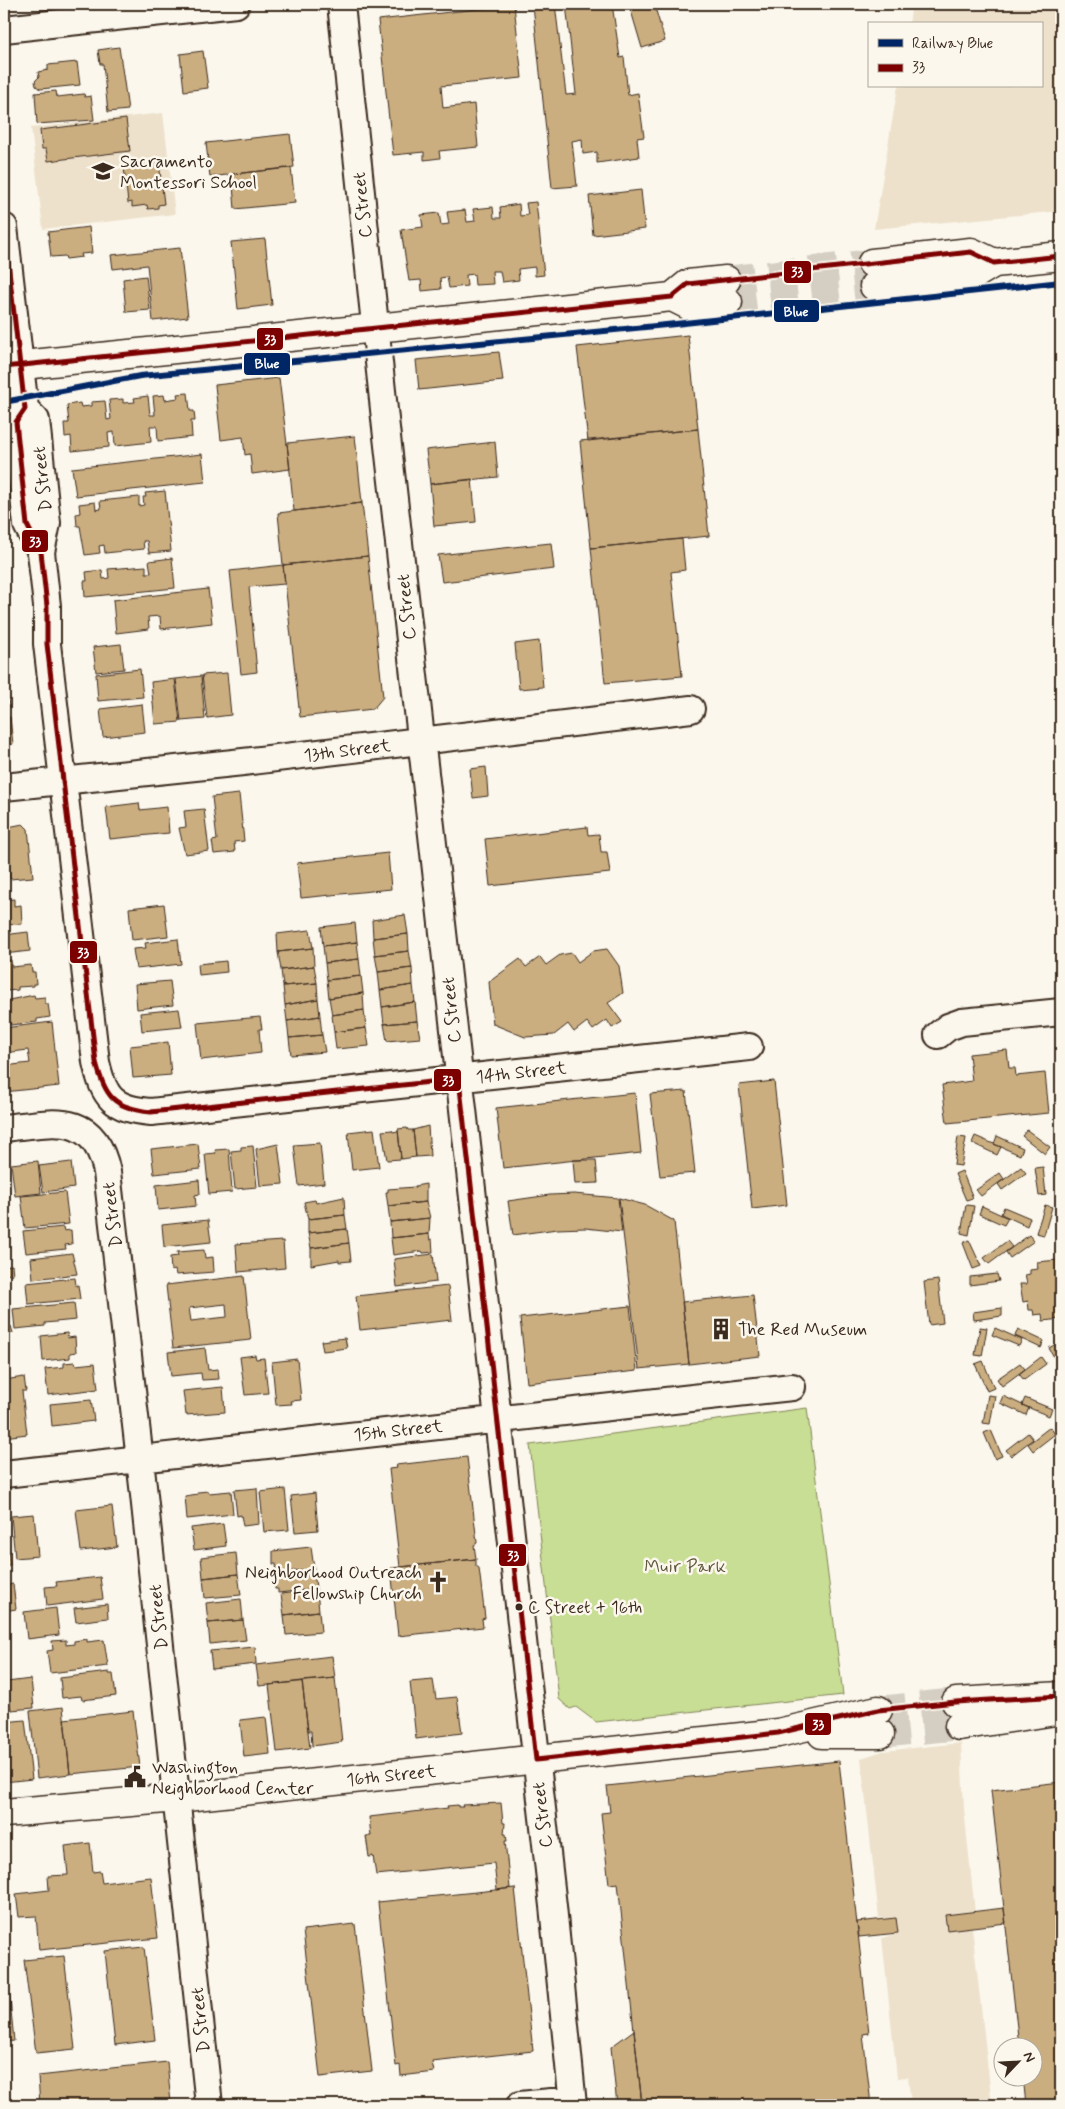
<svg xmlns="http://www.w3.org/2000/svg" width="1065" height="2109" viewBox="0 0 1065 2109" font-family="Mynerve,sans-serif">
	<rect width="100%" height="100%" fill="#fbf7ec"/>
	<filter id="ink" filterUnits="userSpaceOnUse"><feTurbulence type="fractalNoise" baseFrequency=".02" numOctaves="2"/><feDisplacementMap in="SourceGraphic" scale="10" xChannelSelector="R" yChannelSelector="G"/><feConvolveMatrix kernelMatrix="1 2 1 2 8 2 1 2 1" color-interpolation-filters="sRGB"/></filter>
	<g filter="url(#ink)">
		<path fill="#ede1cc" d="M912 4H1061V211L874 229 898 86H1041V24H909Z
			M163 113 175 214 43 229 31 128Z
			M961 1743 964 1809 975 1912 945 1916 947 1930 972 1927 992 2105H911L908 2077 897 2078 882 1938 898 1933 896 1919 879 1918 861 1758 883 1751Z"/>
		<path fill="#c8de94" stroke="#828459" d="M807 1408 843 1695 596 1722 576 1707 570 1709 559 1699 530 1445Z"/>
		<path fill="#cbae80" stroke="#3b2a1e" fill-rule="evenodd" d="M555 4 566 95 576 94 566 4H612L620 58 624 57 628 95 638 93 644 137 637 138 639 157 597 163V152L583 154 582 139 572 141 577 186 552 188 533 5Z
			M629 4H654L665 41 642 48Z
			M514 5 522 78 441 86 443 108 474 104 478 147 439 151 440 158 424 160V152L393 155 378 20Z
			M119 47 128 110 108 112 103 64H100L98 50Z
			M203 51 208 88 184 91 180 54Z
			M77 62 80 85 40 89 36 86 35 81 39 77 38 72 48 70V65Z
			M56 91 57 97 84 94 85 97 91 96 94 120 37 124 35 93Z
			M126 119 130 151 48 161 46 149H42L40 130Z
			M290 134 294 167 210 177 206 143Z
			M159 162 164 204 158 205V208L148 209 147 205 132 207V202L128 203 124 167Z
			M291 168 295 203 235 209 232 174Z
			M641 190 645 229 593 235 589 196Z
			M536 202 544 275 535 276V267L518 269 519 280 502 282 500 271H492L493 284 475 285 474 274 466 275 467 286 449 288 447 277 440 278 441 289 422 291 421 280 409 281 401 230 423 227 421 215 439 213 441 225 449 224 447 212 465 210 467 222 475 221 473 209 493 207 494 218H501L500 207 519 204 520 216 528 215 526 203Z
			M89 227 92 253 81 254 82 257 66 259 65 256 51 257 48 232Z
			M265 239 272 305 238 309 231 242Z
			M180 248 188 317 153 321 147 265 113 269 111 255Z
			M146 276 150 310 126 312 123 279Z
			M688 335 698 429 588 441 577 347Z
			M499 352 503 381 419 390 416 360Z
			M279 378 290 469 252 474 250 454 245 455 243 437 221 440 215 385Z
			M188 393 190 411H194L195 421H191L192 437 158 441 157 426H150L151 442 115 446 114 432 108 433 109 447 72 451 71 436 65 437 64 423H69L67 405 80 403 81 407 91 406V402L105 401 107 420 111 419 109 400 123 399V403L135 402 134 398 148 396 150 415H155L153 396 164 395 165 400 178 398 177 394Z
			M698 429 709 536 591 548 580 441Z
			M355 436 362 503 294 511 287 443Z
			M495 442 498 477 430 484 426 450Z
			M202 454 205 482 76 496 72 468Z
			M472 479 476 522 434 526 430 484Z
			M165 491 171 551 149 553 147 541H143L144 549 105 553 104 545 99 546 100 553 85 555 80 526H77L76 514 80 513 79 504 95 502 96 510 101 509 100 501 139 497V506L144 505 143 497H146L145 493Z
			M362 503 368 556 283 565 278 513Z
			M682 539 685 570 671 572 682 676 605 683 591 548Z
			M551 543 554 569 442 582 438 555Z
			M368 556 383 697 373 709 300 717 283 565Z
			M172 558 175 588 85 597 84 581H87L86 572 102 570 103 579 109 578 108 569 146 566V573H151L149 561Z
			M283 565 285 584 249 587 257 672 241 674 230 571Z
			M208 589 212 623 161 629 160 616 148 617 149 629 116 633 113 600Z
			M539 641 543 687 519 689 515 644Z
			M121 644 124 669 96 672 93 647Z
			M140 669 143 697 98 701 96 674Z
			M227 673 231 715 207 718 202 675Z
			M201 676 205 719 181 721 176 679Z
			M175 679 180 722 155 724 151 682Z
			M4 683 7 687 9 708H4Z
			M142 704 145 732 103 737 100 709Z
			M10 717 13 744 4 745V718Z
			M486 767 488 796 473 798 470 769Z
			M239 794 244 841 234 842 235 852 214 854 212 841 217 840 212 797Z
			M139 803 140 810 167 807 169 833 110 839 106 807Z
			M204 809 209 851 185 854 179 828 186 827 184 811Z
			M23 824 28 829 33 877 10 879 5 831 8 827Z
			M587 827 588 835 599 834 601 852H607L610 873 490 886 485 839Z
			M388 853 391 889 301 898 297 863Z
			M14 899V906L21 905 22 924 4 925V900Z
			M164 904 168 936 132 940 129 908Z
			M405 915 408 934 373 938 372 920Z
			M355 923 357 942 323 946 321 927Z
			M310 930 313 948 278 952 277 934Z
			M28 932 30 951 4 954V935Z
			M408 934 409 951 375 955 373 938Z
			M178 939 181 964 136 969 133 949 146 948 145 943Z
			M357 942 359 959 325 963 323 946Z
			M313 948 314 966 281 970 278 952Z
			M607 949 619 966 623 993 608 1003 622 1022 612 1028 607 1020 593 1030 587 1022 574 1032 568 1024 554 1035 525 1037 493 1024 489 982 520 959 526 967 540 957 546 965 560 955 572 953 578 962 593 951Z
			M409 951 412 968 378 972 375 955Z
			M359 959 361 976 327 980 325 963Z
			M11 960 12 967 31 965 32 972H35L36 984H33V986L18 987V990L6 991 4 989V961Z
			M226 961 227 972 199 975 198 964Z
			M314 966 317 983 283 986 281 970Z
			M412 968 413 985 380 990 378 972Z
			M361 976 363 993 329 998 327 980Z
			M170 981 173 1005 137 1009 135 984Z
			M317 983 318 999 285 1005 283 986Z
			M413 985 415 1002 382 1007 380 990Z
			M363 993 364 1010 332 1015 329 998Z
			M34 995 35 998 45 997V1004H48L50 1017 37 1019V1022L10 1025V1022H4V1001Z
			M318 999 320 1016 287 1021 285 1005Z
			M415 1002 417 1021 384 1024 382 1007Z
			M179 1009 182 1027 142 1031 140 1013Z
			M364 1010 366 1028 334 1032 332 1015Z
			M320 1016 322 1035 289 1038 287 1021Z
			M260 1017 262 1029H259L261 1053 201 1060 197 1023Z
			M417 1021 420 1038 387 1041 384 1024Z
			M52 1022 59 1086 4 1092V1066L30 1063 28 1050 4 1053V1028Z
			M366 1028 369 1046 336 1049 334 1032Z
			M322 1035 325 1052 291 1055 289 1038Z
			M168 1042 171 1075 133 1078 130 1046Z
			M1007 1050 1009 1068H1015L1016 1076 1045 1073 1049 1113 947 1123 942 1085 972 1081 969 1054Z
			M774 1081 787 1205 752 1209 739 1085Z
			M686 1091 695 1173 660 1176 650 1094Z
			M635 1093 641 1153 503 1168 496 1108Z
			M428 1126 430 1156 416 1157 413 1130Z
			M407 1128 408 1130H413L416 1157 401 1159 398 1129Z
			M374 1129 379 1167 352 1170 348 1132Z
			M392 1130 393 1132 398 1131 401 1159 387 1160 382 1131Z
			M1027 1130 1050 1147 1045 1154 1022 1136Z
			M975 1136 1001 1147 997 1155 972 1143Z
			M997 1136 1023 1148 1020 1155 994 1144Z
			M958 1137 966 1138 961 1166 954 1165Z
			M320 1143 324 1183 299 1186 294 1145Z
			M198 1144 201 1169 154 1174 151 1149Z
			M278 1144 283 1184 260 1186 256 1149Z
			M253 1146 257 1187 235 1189 231 1151 241 1150V1147Z
			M229 1149 232 1192 209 1194 205 1154 216 1153 215 1150Z
			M573 1160H596L598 1183 575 1184Z
			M38 1161 41 1193 15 1196 11 1164Z
			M71 1162 74 1188 43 1192 39 1166Z
			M4 1165H6L9 1197 4 1198Z
			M1021 1167 1026 1173 1002 1190 998 1184Z
			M1043 1167 1046 1195 1039 1196 1035 1168Z
			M962 1171 973 1198 966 1200 955 1174Z
			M1000 1173 1004 1179 981 1196 976 1190Z
			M199 1180 200 1194 195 1195 196 1206 158 1210 156 1185Z
			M426 1184V1202L388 1206 386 1192H388V1189L415 1187V1186Z
			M65 1192 69 1224 25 1228 21 1196Z
			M574 1194 618 1198 622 1232 585 1228 557 1229 513 1235 508 1201 550 1195Z
			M344 1197 345 1215 308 1219 304 1202 315 1200 316 1203Z
			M619 1198 645 1205 674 1221 689 1364 639 1369Z
			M426 1202 430 1218 390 1222 388 1206Z
			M966 1205 974 1206 969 1235 961 1233Z
			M1045 1205 1052 1207 1044 1235 1036 1233Z
			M982 1206 1008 1218 1004 1225 979 1214Z
			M1004 1207 1030 1218 1027 1226 1001 1214Z
			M345 1215 347 1229 308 1233V1219Z
			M430 1218 429 1234 391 1238 390 1222Z
			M208 1220 211 1242 164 1247 162 1225Z
			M63 1227 64 1231 71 1230 72 1244 65 1245 66 1249 26 1253 23 1231Z
			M347 1229 349 1243 311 1248 308 1233Z
			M429 1234 430 1240 432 1239 433 1252 423 1253 422 1251 393 1255 391 1238Z
			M1029 1235 1034 1241 1010 1258 1006 1252Z
			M969 1240 981 1266 973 1269 963 1243Z
			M283 1241 285 1268 238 1272 236 1244Z
			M1007 1241 1012 1247 989 1264 984 1258Z
			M349 1243 351 1261 339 1262V1260L311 1265V1248Z
			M204 1250 205 1258 213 1257 214 1272 176 1275 175 1270 171 1271 170 1257 178 1256 177 1252Z
			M72 1253 77 1274 33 1279 31 1258Z
			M433 1254 436 1282 397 1287 394 1259Z
			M1058 1260 1061 1272V1319L1043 1321 1042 1314 1034 1315 1033 1310H1029L1028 1301 1023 1302 1020 1284H1027L1025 1275 1030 1274V1270L1038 1269 1037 1262Z
			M12 1265 13 1274 4 1275V1266Z
			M997 1274 999 1281 970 1285V1277Z
			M244 1276 251 1340 173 1348 166 1285ZM226 1304 227 1317 191 1321 189 1308Z
			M75 1278 76 1286 78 1285 80 1299 28 1304 26 1283Z
			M938 1280 943 1323 929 1325 924 1282Z
			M448 1286 452 1320 360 1330 356 1296Z
			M753 1295 760 1356 689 1364 682 1302Z
			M74 1303 76 1320 45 1323V1326L15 1329 13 1309Z
			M630 1306 637 1371 527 1383 520 1318Z
			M1002 1308V1316L974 1320 973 1312Z
			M11 1326 13 1333 4 1334V1327Z
			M980 1327 987 1328 982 1356 975 1355Z
			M995 1328 1022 1340 1019 1346 992 1335Z
			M1018 1329 1044 1341 1041 1348 1015 1336Z
			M67 1333 68 1338 75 1337 76 1352 70 1353V1358L43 1361 41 1336Z
			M345 1338 347 1348 323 1351 321 1341Z
			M1056 1344 1061 1354V1370L1049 1348Z
			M205 1348 208 1370 218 1369 219 1379 202 1380 201 1373 171 1376 168 1352Z
			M255 1355 256 1359 264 1358 268 1393 245 1395 240 1357Z
			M1041 1357 1046 1364 1024 1380 1019 1374Z
			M297 1359 301 1400 291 1401 292 1404 276 1405 272 1362Z
			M983 1361 994 1388 987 1391 975 1364Z
			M75 1362 76 1365 95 1363 98 1389 48 1395 45 1369 64 1367V1363Z
			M1020 1363 1025 1369 1002 1386 997 1379Z
			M24 1377 26 1391H22L27 1434 4 1437V1380Z
			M223 1387 225 1412 186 1415 183 1391Z
			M988 1395 995 1396 990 1424 983 1423Z
			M1003 1396 1029 1408 1026 1415 1000 1403Z
			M1025 1398 1052 1409 1049 1416 1022 1405Z
			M91 1400 94 1421 52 1426 50 1404Z
			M1050 1427 1055 1434 1033 1451 1028 1444Z
			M991 1430 1002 1456 995 1459 984 1433Z
			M1028 1433 1033 1439 1011 1456 1006 1450Z
			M467 1457 477 1543 474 1545 476 1559 400 1567 389 1469 397 1468 396 1465Z
			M257 1488 259 1524 243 1526 241 1515 237 1516 234 1490Z
			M285 1489 289 1530 264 1532 260 1492Z
			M208 1491 209 1493 231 1491 233 1514 187 1519 185 1496 198 1494V1492Z
			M315 1493 318 1530 295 1532 291 1496Z
			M112 1506 117 1547 81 1551 76 1510Z
			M34 1514 38 1556 15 1558 11 1516Z
			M4 1517 10 1565 4 1566Z
			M223 1524 226 1546 194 1550 191 1528Z
			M311 1547 314 1569 277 1573 276 1564H273V1551Z
			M236 1553 238 1574 203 1578 201 1557Z
			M476 1559V1566L479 1568 485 1618 482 1619 483 1627 398 1636 391 1568Z
			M314 1569 316 1589 278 1593V1589H275L274 1575H277V1573Z
			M238 1574 241 1595 205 1598 203 1578Z
			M100 1577 103 1599 47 1606 45 1587 57 1586 56 1582Z
			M13 1584 16 1609 4 1611V1586Z
			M317 1590 319 1611 284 1615 281 1594Z
			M241 1599 243 1620 208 1623 206 1603Z
			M107 1604 108 1618 76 1622 74 1608Z
			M56 1608 59 1635 27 1639 24 1612Z
			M319 1611 321 1632 286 1635 284 1615Z
			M243 1620 246 1640 210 1644 208 1623Z
			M87 1639V1642L104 1640 108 1666 50 1673 47 1651 53 1650 52 1641 66 1640V1645L74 1644V1641Z
			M255 1647 256 1664 212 1669 210 1651Z
			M332 1656 335 1678 259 1686 256 1665Z
			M109 1672V1674H113L116 1696 82 1700 81 1696 62 1698 60 1678Z
			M335 1678 342 1742 312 1746 311 1731H308L302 1681Z
			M31 1679 34 1708 11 1710 7 1682Z
			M433 1680 436 1699 457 1697 462 1733 416 1739 410 1682Z
			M302 1681 310 1748 277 1752 269 1685Z
			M63 1707 70 1774 37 1778 30 1711Z
			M133 1711 140 1767 70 1774 64 1719Z
			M266 1717 270 1754 244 1757 240 1720Z
			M25 1720 32 1779 4 1782V1722Z
			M839 1761 869 2033 863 2034 871 2105H642L618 1883 609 1884 601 1813 610 1812 607 1786Z
			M1061 1782V2105H1026L1023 2076H1032V2046H1019L991 1790Z
			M501 1803 503 1823H505L504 1834H506L507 1841H505L510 1888 497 1890 494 1863 376 1875 373 1856 369 1857 366 1836H371L369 1817 448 1808 447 1806 458 1805V1807H463L462 1805Z
			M90 1843 93 1872 100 1871 102 1883 151 1877 158 1938 39 1950 36 1916 19 1917 16 1894 49 1890 48 1876 68 1875 65 1846Z
			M515 1888 533 2051 432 2062 434 2072 401 2076 400 2065 396 2066 378 1902Z
			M1004 1908 1006 1923 947 1930 945 1915Z
			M896 1918 898 1933 859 1937 857 1922Z
			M355 1924 372 2071 320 2077 303 1930Z
			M144 1947 155 2040 115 2045 105 1951Z
			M64 1956 75 2049 36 2053 24 1960Z
			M9 1990 14 2041 4 2042V1991Z
			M634 2030 642 2105H617L611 2047Z
			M167 2062 171 2103 150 2105H40L38 2076Z"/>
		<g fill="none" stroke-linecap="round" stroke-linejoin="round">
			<path stroke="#d5cec3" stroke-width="28" stroke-dasharray="28 14" stroke-linecap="butt" d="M726 280 872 263
				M728 302 874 286
				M878 1710 956 1702
				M880 1734 959 1726"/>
			<g stroke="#3b2a1e" stroke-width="30">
				<path id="minor" d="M341 4 385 419 553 1906 573 2105
					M4 29 236 4
					M4 227 24 400 25 409 36 420 47 523 41 552 47 606V644L96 1062C104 1098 113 1109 151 1112L749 1047
					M25 409 16 422 27 525 41 552
					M4 787 243 762 691 709
					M938 1035 948 1027 962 1022 1061 1012
					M4 1128C53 1123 94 1110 107 1172L144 1495 209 2105
					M4 1474 792 1387
					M520 2105 572 2100"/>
			</g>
			<g stroke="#3b2a1e" stroke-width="31">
				<path id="major" d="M872 263 971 252 994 263
					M874 286 974 275 994 263 1061 256
					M672 297 688 284 726 280
					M4 367 672 297 690 306 728 302
					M956 1702 1061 1696
					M959 1726 1049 1712
					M822 1734H880
					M4 1813 177 1798 778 1733 878 1710"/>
			</g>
			<use href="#minor" stroke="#fbf7ec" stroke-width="26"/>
			<use href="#major" stroke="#fbf7ec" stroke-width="28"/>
			<g stroke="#fbf7ec" stroke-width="9">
				<path id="bus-1" d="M4 227 25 409 16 422 27 525 41 552 47 606V644L96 1062C105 1097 114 1108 151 1112L459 1079 536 1760 778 1733 878 1710 956 1702 1061 1696
					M4 367 672 297 688 284 971 252 994 263 1061 256"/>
			</g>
			<use href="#bus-1" stroke="#7d0000" stroke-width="5"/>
			<g stroke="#fbf7ec" stroke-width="10">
				<path id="rail-1" d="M4 402 140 376 666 325 1061 282"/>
			</g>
			<use href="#rail-1" stroke="#002666" stroke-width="6"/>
		</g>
	</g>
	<defs>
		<g id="school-bare" transform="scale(1.725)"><path d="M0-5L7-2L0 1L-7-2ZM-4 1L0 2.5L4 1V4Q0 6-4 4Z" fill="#3b2a1e" stroke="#fbf7ec" stroke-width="2.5" paint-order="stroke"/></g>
		<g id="building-bare" transform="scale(1.725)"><path d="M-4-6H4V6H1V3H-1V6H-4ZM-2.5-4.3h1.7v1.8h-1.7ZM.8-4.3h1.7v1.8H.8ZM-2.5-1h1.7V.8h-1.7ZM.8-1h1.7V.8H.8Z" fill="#3b2a1e" stroke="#fbf7ec" stroke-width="2.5" paint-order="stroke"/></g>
		<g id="church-bare" transform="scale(1.725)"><path d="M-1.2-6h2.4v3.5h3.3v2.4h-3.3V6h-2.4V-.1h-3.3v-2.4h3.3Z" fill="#3b2a1e" stroke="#fbf7ec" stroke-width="2.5" paint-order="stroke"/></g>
		<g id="civic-bare" transform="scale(1.725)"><path d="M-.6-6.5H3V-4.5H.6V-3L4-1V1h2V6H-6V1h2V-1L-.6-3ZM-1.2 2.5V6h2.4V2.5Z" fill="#3b2a1e" stroke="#fbf7ec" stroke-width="2.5" paint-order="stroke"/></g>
	</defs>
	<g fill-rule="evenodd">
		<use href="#school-bare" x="103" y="171"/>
		<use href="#building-bare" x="721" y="1329"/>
		<use href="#church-bare" x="438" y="1582"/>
		<use href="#civic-bare" x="135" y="1777"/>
	</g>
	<circle fill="#3b2a1e" stroke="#fbf7ec" stroke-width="2" cx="519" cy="1607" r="4.5"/>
	<g text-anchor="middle" stroke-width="5" stroke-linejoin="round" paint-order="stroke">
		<g font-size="17" fill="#3b2a1e" stroke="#fbf7ec" text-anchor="start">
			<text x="528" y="1613">C Street + 16th</text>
		</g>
		<g font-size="18" fill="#3b2a1e" stroke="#fbf7ec" text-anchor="start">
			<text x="120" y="167">Sacramento<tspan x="120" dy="21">Montessori School</tspan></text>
			<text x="738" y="1335">The Red Museum</text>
			<text x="422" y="1578" text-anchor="end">Neighborhood Outreach<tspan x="422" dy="21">Fellowship Church</tspan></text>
			<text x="152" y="1773">Washington<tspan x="152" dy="21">Neighborhood Center</tspan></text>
		</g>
		<g font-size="18" fill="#3b2a1e" stroke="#fbf7ec">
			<text transform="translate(362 205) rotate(-96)" y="6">C Street</text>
			<text transform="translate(42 479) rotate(-96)" y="6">D Street</text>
			<text transform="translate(406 607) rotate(-96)" y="6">C Street</text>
			<text transform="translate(347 750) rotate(-7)" y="6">13th Street</text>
			<text transform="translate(451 1010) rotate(-96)" y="6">C Street</text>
			<text transform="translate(521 1072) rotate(-6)" y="6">14th Street</text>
			<text transform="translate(112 1215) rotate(-97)" y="6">D Street</text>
			<text transform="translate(398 1430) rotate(-6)" y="6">15th Street</text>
			<text transform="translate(158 1617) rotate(-96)" y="6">D Street</text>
			<text transform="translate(391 1775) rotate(-6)" y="6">16th Street</text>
			<text transform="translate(542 1815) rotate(-97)" y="6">C Street</text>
			<text transform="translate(200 2020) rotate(-96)" y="6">D Street</text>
		</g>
		<g font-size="18" fill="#5e573c" stroke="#fbf7ec">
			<text x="685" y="1572">Muir Park</text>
		</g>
	</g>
	<g stroke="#fbf7ec" stroke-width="2">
		<rect x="783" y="260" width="29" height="24" rx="5" fill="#7d0000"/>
		<rect x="773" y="299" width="47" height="24" rx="5" fill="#002666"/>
		<rect x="256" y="327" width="28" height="24" rx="5" fill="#7d0000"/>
		<rect x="243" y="352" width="48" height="24" rx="5" fill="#002666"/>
		<rect x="21" y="529" width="28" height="24" rx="5" fill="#7d0000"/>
		<rect x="69" y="940" width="29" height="24" rx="5" fill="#7d0000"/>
		<rect x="433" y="1068" width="29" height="24" rx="5" fill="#7d0000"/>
		<rect x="498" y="1543" width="29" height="24" rx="5" fill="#7d0000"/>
		<rect x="804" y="1712" width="28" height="24" rx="5" fill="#7d0000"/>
	</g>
	<g font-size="14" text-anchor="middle" font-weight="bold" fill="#fff">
		<text x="797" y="276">33</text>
		<text x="796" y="316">Blue</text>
		<text x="270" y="344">33</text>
		<text x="267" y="368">Blue</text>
		<text x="35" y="546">33</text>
		<text x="83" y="957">33</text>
		<text x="448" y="1085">33</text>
		<text x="513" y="1560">33</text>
		<text x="818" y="1729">33</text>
	</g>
	<rect width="1065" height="2109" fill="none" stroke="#fbf7ec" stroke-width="20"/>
	<rect x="10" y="10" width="1045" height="2089" fill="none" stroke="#3b2a1e" stroke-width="2" filter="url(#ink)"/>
	<rect x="868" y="22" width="175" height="65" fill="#fbf7ec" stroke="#aea59a"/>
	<rect x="878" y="39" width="25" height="8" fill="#002666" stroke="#aea59a"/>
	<text x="912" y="48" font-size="15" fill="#3b2a1e">Railway Blue</text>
	<rect x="878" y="64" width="25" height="8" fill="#7d0000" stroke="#aea59a"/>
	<text x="912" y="72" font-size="15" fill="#3b2a1e">33</text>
	<g transform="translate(1018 2062) rotate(65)"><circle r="24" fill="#fbf7ec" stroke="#aea59a"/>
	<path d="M0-4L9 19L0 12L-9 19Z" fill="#3b2a1e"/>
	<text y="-8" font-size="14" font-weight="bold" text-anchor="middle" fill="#3b2a1e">N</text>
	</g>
</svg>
